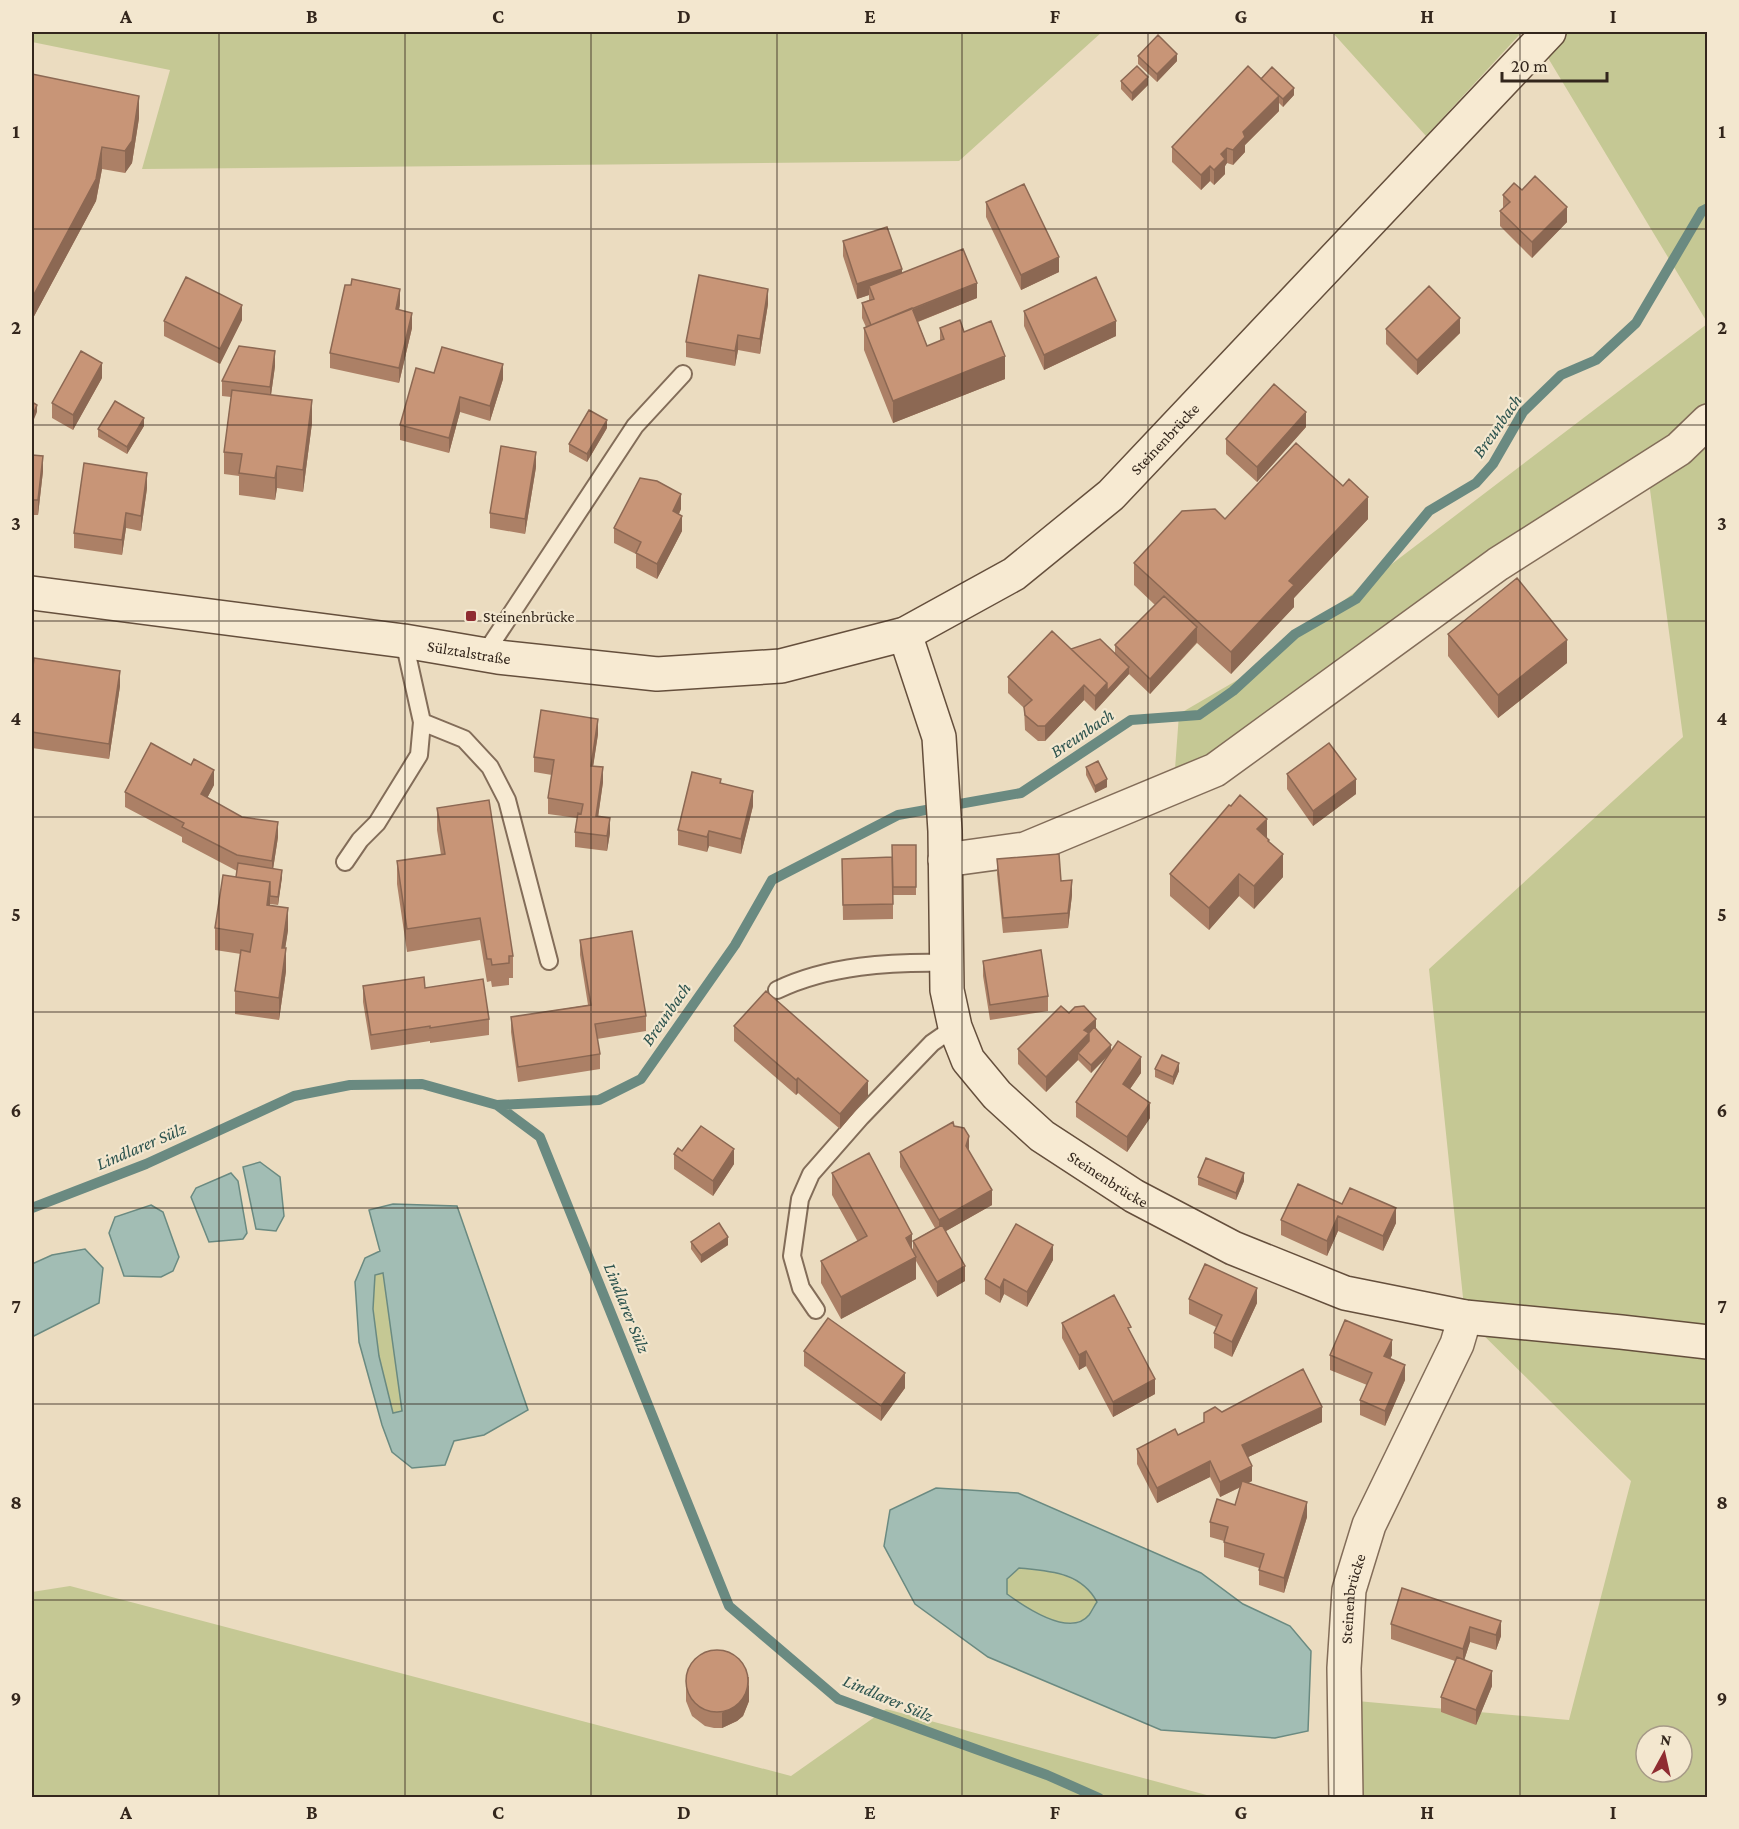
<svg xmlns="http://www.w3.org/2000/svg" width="1739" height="1829" viewBox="0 0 1739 1829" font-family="'Crimson Pro',serif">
	<rect width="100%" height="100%" fill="#ebdcc0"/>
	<path fill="#c5c894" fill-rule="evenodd" d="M32 32H1102L959 161 142 169 170 70 32 42Z
		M1332 32H1522L1426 136Z
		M1549 32H1707V322L1539 43Z
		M1707 324V1797H1350L1357 1701 1569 1720 1631 1481 1465 1317 1429 969 1683 737 1645 452 1237 744 1175 769 1179 714 1246 675ZM1646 1736H1682V1772H1646Z
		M383 1273 402 1411 392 1413 379 1356 373 1309 375 1274Z
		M1019 1568 1055 1571 1088 1587 1097 1602C1094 1607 1091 1615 1086 1618 1060 1633 1028 1609 1007 1594V1579Z
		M70 1586 791 1776 886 1709 1214 1797H32V1592Z"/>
	<path fill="#a2bdb4" stroke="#6a8a81" stroke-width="1.5" fill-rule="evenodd" d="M260 1162 280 1177 284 1216 276 1231 256 1229 243 1167Z
		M231 1173 238 1181 247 1233 243 1239 209 1242 191 1197 196 1188Z
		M393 1204 457 1206 528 1410 484 1435 454 1441 445 1465 412 1468 392 1452 382 1425 359 1342 355 1282 365 1258 380 1251 369 1210ZM383 1273 402 1411 393 1413 379 1356 373 1309 375 1275Z
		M151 1205 163 1212 179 1257 173 1271 161 1277 124 1276 109 1233 115 1217Z
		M85 1249 103 1268 99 1303 32 1337V1264L52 1255Z
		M936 1488 1018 1493 1201 1573 1243 1604 1290 1626 1311 1651 1308 1731 1275 1738 1161 1730 988 1657 915 1604 884 1546 890 1510ZM1019 1568C1049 1571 1081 1572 1097 1602 1094 1606 1092 1611 1089 1615 1070 1638 1025 1607 1007 1594V1579Z"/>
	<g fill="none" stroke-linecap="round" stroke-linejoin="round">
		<path stroke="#6a8a81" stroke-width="10" d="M497 1105 599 1100 641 1079 735 945 772 880 898 815 1021 793 1131 720 1199 715 1233 691 1295 634 1356 599 1429 511 1476 483 1493 464 1523 412 1561 375 1596 360 1636 323 1702 211 1708 208
			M32 1208 146 1164 294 1096 350 1085 422 1084 497 1105 540 1137 729 1606 838 1699 1047 1775 1099 1798"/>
		<g stroke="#836d59" stroke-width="20">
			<path id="lane" d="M484 655 635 426 683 374
				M422 722 464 739 490 767 507 800 549 961
				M345 862 360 840 377 823 419 755 422 722 404 641
				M777 990C829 965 890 962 946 963
				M816 1310 801 1288 792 1256 800 1199 811 1174 861 1117 932 1043 955 1027"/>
		</g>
		<g stroke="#836d59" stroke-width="36">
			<g id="street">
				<path d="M945 860 1025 849 1215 770 1498 564 1679 449 1708 421"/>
				<path id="s1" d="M1346 1798 1344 1668 1349 1590 1369 1525 1457 1344 1465 1317"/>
			</g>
		</g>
		<g stroke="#654f3c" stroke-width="36">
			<g id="secondary">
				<path id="s2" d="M32 593 404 641 498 657 657 674 781 666 905 634 1014 574 1111 495 1549 32"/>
				<path id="s3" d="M905 634 939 737 945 831 947 990 955 1027 968 1060 997 1095 1042 1136 1134 1196 1233 1248 1345 1293 1465 1317 1621 1332 1708 1342"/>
			</g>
		</g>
		<use href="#lane" stroke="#f7ead2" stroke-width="16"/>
		<use href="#street" stroke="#f7ead2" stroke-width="33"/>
		<use href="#secondary" stroke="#f7ead2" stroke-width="33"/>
	</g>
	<path fill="#ac8066" d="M1138 56 1177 61 1157 82 1138 64Z
		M32 74 139 118 132 163 125 173 102 169 96 201 32 320Z
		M1261 79 1294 95 1283 107 1279 103V111L1245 145V152L1233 165 1227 163 1225 166V174L1214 185 1210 181 1201 190 1172 162V147Z
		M1121 81 1148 85 1132 101 1121 89Z
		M1522 190 1567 222 1532 258 1500 226V211L1503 209V195Z
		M986 202 1059 272 1021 290 986 217Z
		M843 241 902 273 977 298 918 322 927 346 940 341V328L964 332 1005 379 893 423 864 350V328L866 327 862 318V303L869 300V295L857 299 843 256Z
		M400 304 399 310 412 328 399 383 330 368V353Z
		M768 304 760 354 738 350 735 366 686 357V342Z
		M1024 311 1116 336 1044 370 1024 326Z
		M242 320 220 364 164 336V321Z
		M1386 329 1460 333 1417 375 1386 344Z
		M275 366 271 395 312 423 303 492 277 488 275 500 239 495V476L224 474V452L231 397 222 396V381Z
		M434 373 503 379 490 421 460 412 449 453 400 440V425Z
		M102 378 73 430 52 418V403Z
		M144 426 127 454 98 437V429Z
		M1306 427 1257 482 1226 454V439Z
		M607 428 587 462 569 452V444Z
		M32 455 43 471 38 515H32Z
		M536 467 525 534 490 528V513Z
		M147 488 141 531 126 528 122 555 74 548V533Z
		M681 509 679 514 682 531 657 579 636 568V554L614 543V528Z
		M1225 519H1368L1294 598V607L1231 674 1197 643 1150 694 1129 674 1095 711 1084 700 1045 741H1038L1025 730 1024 708 1008 693V677L1071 649 1115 653V645L1155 605 1134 585V563Z
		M1448 634 1567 663 1498 718 1448 656Z
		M32 675 120 686 109 759 32 748Z
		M598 734 593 766 603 782 598 817 610 833 607 851 575 847V832L577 818 548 814V798L552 775 534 772V757Z
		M1086 767 1107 787 1095 793 1086 775Z
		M1287 774 1356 794 1313 826 1287 789Z
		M721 783 753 806 741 854 709 846 707 852 678 845V830Z
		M214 785 207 798 278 837 273 869 282 877 278 905 270 904V905L288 930 285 948 286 971 279 1020 235 1014V991L241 954 215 950V928L236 877 237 871 182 842V837L125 807V792Z
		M437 808 513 956V978H509V985L492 987 491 981 487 982 480 940 407 952 397 884V861L441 855 437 830Z
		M1267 838 1283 877 1254 909 1239 896 1209 930 1170 896V874Z
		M916 845V895H893V919L843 920 842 859 892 857Z
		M997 859 1072 895 1068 928 1003 933 997 874Z
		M580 940 646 1016V1031L597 1039 600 1054V1069L518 1082 511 1032V1017L588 1005 580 955Z
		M983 961 1048 996V1011L990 1020 983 976Z
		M363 986 425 988 489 1019V1035L430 1043V1041L371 1050 363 1002Z
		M1069 1013 1096 1028 1111 1051 1141 1073 1130 1089 1150 1118 1127 1152 1076 1117V1102L1109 1055 1091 1073 1078 1060 1046 1092 1018 1064V1049Z
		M734 1026 868 1096 840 1129 798 1093 796 1095 734 1041Z
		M1155 1069 1179 1071 1173 1085 1155 1077Z
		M682 1151 734 1164 713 1196 674 1169V1154Z
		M969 1151 992 1205 946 1231 965 1281 937 1297 916 1261V1279L841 1319 821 1283V1261L858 1242 832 1195V1173L913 1252V1241L935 1228 900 1167V1152Z
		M1198 1177 1244 1181 1236 1200 1198 1185Z
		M1342 1204 1396 1223 1383 1251 1338 1231 1327 1256 1281 1235V1220Z
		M691 1242 728 1245 701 1263 691 1249Z
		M1053 1260 1027 1307 1004 1294 1000 1303 985 1294V1279Z
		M1189 1299 1257 1303 1232 1357 1214 1348V1333L1216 1327 1189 1314Z
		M1062 1323 1131 1334 1155 1394 1113 1417 1086 1366 1079 1370 1062 1338Z
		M804 1351 905 1388 881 1421 804 1366Z
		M1330 1355H1392L1390 1359 1405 1380 1385 1426 1360 1415V1400L1367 1385 1330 1370Z
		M1222 1412 1322 1422 1248 1457 1252 1481 1248 1483 1307 1517 1284 1593 1259 1585V1568L1224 1557V1541L1210 1537V1522L1235 1505 1241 1487 1220 1497 1210 1477 1157 1503 1137 1464V1449L1178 1435Z
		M1402 1588 1501 1636 1496 1650 1470 1642 1464 1660 1492 1686 1476 1725 1441 1712V1697L1455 1661 1391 1639V1624Z
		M749 1677V1701L743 1716 737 1721 722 1728H714L705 1726 692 1716 686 1701V1678Z"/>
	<path fill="#8c6853" d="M1177 54V61L1157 82V74Z
		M1148 77V85L1132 101V93Z
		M1294 88V95L1283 107V99Z
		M139 96V118L132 163 125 173V151Z
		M1279 96V111L1245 145V152L1233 165V150L1243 132Z
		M102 147V169L96 201 32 320V298Z
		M1227 148V163L1225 166V174L1214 185V170L1221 154Z
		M1210 166V181L1201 190V175Z
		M1567 207V222L1532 258V242Z
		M1059 257V272L1021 290V275Z
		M902 269V284L869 286V295L857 299V284Z
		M977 283V298L912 324 911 310Z
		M400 289V304L396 324V309Z
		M768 289V304L760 354V339Z
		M242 305V320L220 364V349Z
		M412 313V328L399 383V368Z
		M1460 318V333L1417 375V360Z
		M1116 321V336L1044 370V355Z
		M738 335V350L735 366V351Z
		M275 351V366L270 402V387Z
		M1005 356V379L893 423V401Z
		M102 363V378L73 430V415Z
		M503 364V379L490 421V406Z
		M460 397V412L449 453V438Z
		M312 400V423L303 492V470Z
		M37 405V412L32 424V417Z
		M1306 412V427L1257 482V467Z
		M144 418V426L127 454V447Z
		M607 420V428L587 462V454Z
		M536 452V467L525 534V519Z
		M43 456V471L38 515V500Z
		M277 466V488L275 500V478Z
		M147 473V488L141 531V516Z
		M681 494V509L673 526V511Z
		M1368 497V519L1294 598V607L1231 674V652L1289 581Z
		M126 513V528L122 555V540Z
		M682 516V531L657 579V564Z
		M1197 627V642L1150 694V679Z
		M1567 640V663L1498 718V695Z
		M1129 667V674L1095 711V696L1107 683Z
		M120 671V686L109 759V744Z
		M1084 685V700L1045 741V726Z
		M598 719V734L591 781V766Z
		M603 767V782L596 831V816Z
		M214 770V785L201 810V794Z
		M1107 779V787L1095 793V786Z
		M1356 779V794L1313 826V811Z
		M753 791V806L741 854V839Z
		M610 818V833L607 851V836Z
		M1267 819V841L1257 829Z
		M278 822V837L272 876V861Z
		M709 831V846L707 852V837Z
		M1283 854V877L1254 909V886Z
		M282 870V877L278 905V897Z
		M1239 874V896L1209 930V908Z
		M1072 880V895L1068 928V913Z
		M270 882V905L267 927V905Z
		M288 908V930L282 970V948Z
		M286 948V971L279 1020V998Z
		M1096 1019V1034L1089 1048 1078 1053V1060L1046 1092V1077L1084 1030Z
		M1111 1045V1052L1091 1073V1065Z
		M1141 1057V1073L1123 1099V1084Z
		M1179 1063V1071L1173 1085V1077Z
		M798 1078V1093L796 1095V1080Z
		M868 1081V1096L840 1129V1114Z
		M1150 1103V1118L1127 1152V1137Z
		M969 1136V1151L966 1146Z
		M734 1149V1164L713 1196V1181Z
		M1244 1173V1181L1236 1200V1193Z
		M992 1190V1205L939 1235V1220Z
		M1396 1208V1223L1383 1251V1236Z
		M1338 1216V1231L1327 1256V1241Z
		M912 1234V1256L906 1238Z
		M728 1237V1245L701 1263V1255Z
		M1053 1245V1260L1027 1307V1292Z
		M916 1257V1279L841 1319V1297Z
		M965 1266V1281L937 1297V1282Z
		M1004 1279V1294L1000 1303V1288Z
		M1257 1288V1303L1232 1357V1342Z
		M1392 1340V1355L1384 1371V1356Z
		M1086 1351V1366L1079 1370V1355Z
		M1405 1365V1380L1385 1426V1411Z
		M905 1373V1388L881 1421V1406Z
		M1155 1379V1394L1113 1417V1402Z
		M1322 1407V1422L1242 1460V1445Z
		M1210 1461V1477L1157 1503V1488Z
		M1252 1466V1481L1220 1497V1482Z
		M1307 1502V1517L1284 1593V1578Z
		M1501 1621V1636L1496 1650V1635Z
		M1470 1627V1642L1463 1664V1649Z
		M1492 1671V1686L1476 1725V1710Z
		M749 1685V1701L743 1716 737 1721 722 1728V1713Z"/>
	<path fill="#c89577" stroke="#8c6853" stroke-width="1.5" d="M1158 35 1177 54 1157 74 1138 56Z
		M1137 66 1148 77 1132 93 1121 81Z
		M1248 66 1279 96 1243 132 1245 137 1233 150 1227 148 1221 154 1225 159 1214 170 1210 166 1201 175 1172 147Z
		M1272 67 1294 88 1283 99 1261 79Z
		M32 74 139 96 132 141 125 151 102 147 96 179 32 298Z
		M1535 176 1567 207 1532 242 1500 211 1510 202 1503 195 1514 183 1522 190Z
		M1024 184 1059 257 1021 275 986 202Z
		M887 227 902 269 857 284 843 241Z
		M963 249 977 283 871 325 862 303 874 299 869 286Z
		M699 275 768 289 760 339 738 335 735 351 686 342Z
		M186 277 242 305 220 349 164 321Z
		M1096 277 1116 321 1044 355 1024 311Z
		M352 279 400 289 396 309 412 313 399 368 330 353 345 285H351Z
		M1429 286 1460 318 1417 360 1386 329Z
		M912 308 927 346 944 339 940 328 960 320 964 332 991 321 1005 356 893 401 864 328Z
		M239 346 275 351 270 387 222 381Z
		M442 347 503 364 490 406 460 397 449 438 400 425 416 368 434 373Z
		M81 351 102 363 73 415 52 403Z
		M1274 384 1306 412 1257 467 1226 439Z
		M232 390 312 400 303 470 277 466 275 478 239 473 242 454 224 452Z
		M115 401 144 418 127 447 98 429Z
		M32 402 37 405 32 417Z
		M589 410 607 420 587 454 569 444Z
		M1296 443 1343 486 1349 479 1368 497 1289 581 1294 585 1231 652 1134 563 1182 511 1215 509 1225 519Z
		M501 446 536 452 525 519 490 513Z
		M32 455 43 456 38 500H32Z
		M84 463 147 473 141 516 126 513 122 540 74 533Z
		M640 478 657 481 681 494 673 511 682 516 657 564 636 553 641 542 614 528Z
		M1517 578 1567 640 1498 695 1448 634Z
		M1164 596 1197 627 1150 679 1115 645Z
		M1052 631 1107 683 1095 696 1084 685 1045 726H1038L1025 715 1024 707 1032 700 1008 677Z
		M1100 639 1129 667 1107 691V683L1071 649Z
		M34 658 120 671 109 744 32 732V675Z
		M541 710 598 719 591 766 603 767 596 816 610 818 607 836 575 832 578 813 581 814 583 804 548 798 554 760 534 757Z
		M151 743 191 765 194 759 214 770 201 794 242 817 278 822 272 861 237 855 182 827 184 823 125 792Z
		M1329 743 1356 779 1313 811 1287 774Z
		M1098 761 1107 779 1095 786 1086 767Z
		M692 772 721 779 720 783 753 791 741 839 709 831 707 837 678 830Z
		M1240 795 1267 819 1257 829 1269 840 1268 841 1283 854 1254 886 1239 874 1209 908 1170 874 1229 805 1231 806Z
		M489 800 513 956H509V963L492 965 491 959H487L480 918 407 929 397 861 445 854 437 808Z
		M892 845H916V887H893Z
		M1059 854 1061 881 1072 880 1068 913 1003 918 997 859Z
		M892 857 893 904 843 905 842 859Z
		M238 863 282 870 278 897 270 896V882L236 877Z
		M223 875 270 882 267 905 288 908 282 948H286L279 998 235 991 241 950 250 952 253 934 215 928Z
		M632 931 646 1016 595 1024 600 1054 518 1067 511 1017 591 1005 580 940Z
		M1041 950 1048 996 990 1005 983 961Z
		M424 977 425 988 483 979 489 1019 430 1028V1026L371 1035 363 986Z
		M766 991 868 1081 840 1114 798 1078 796 1080 734 1026Z
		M1061 1006 1069 1013 1075 1007 1084 1006 1096 1019 1084 1030 1089 1033 1046 1077 1018 1049Z
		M1094 1027 1111 1045 1091 1065 1078 1053 1089 1041V1033Z
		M1118 1041 1141 1057 1123 1084 1150 1103 1127 1137 1076 1102Z
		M1162 1055 1179 1063 1173 1077 1155 1069Z
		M953 1122 954 1126 964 1128 969 1136 966 1146 992 1190 939 1220 900 1152Z
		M701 1126 734 1149 713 1181 674 1154 678 1148 682 1151Z
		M869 1153 912 1234 906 1238 916 1257 841 1297 821 1261 867 1236 832 1173Z
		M1206 1158 1244 1173 1236 1193 1198 1177Z
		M1298 1184 1342 1204 1350 1188 1396 1208 1383 1236 1338 1216 1327 1241 1281 1220Z
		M719 1223 728 1237 701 1255 691 1242Z
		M1016 1224 1053 1245 1027 1292 1004 1279 1000 1288 985 1279Z
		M942 1225 965 1266 937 1282 913 1241Z
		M1205 1264 1257 1288 1232 1342 1214 1333 1222 1315 1189 1299Z
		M1114 1295 1131 1327 1128 1328 1155 1379 1113 1402 1086 1351 1079 1355 1062 1323Z
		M828 1318 905 1373 881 1406 804 1351Z
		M1345 1320 1392 1340 1384 1356 1405 1365 1385 1411 1360 1400 1372 1373 1330 1355Z
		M1303 1369 1322 1407 1242 1445 1252 1466 1220 1482 1210 1461 1157 1488 1137 1449 1175 1429 1178 1435 1204 1422V1413L1215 1407 1222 1412Z
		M1242 1481 1307 1502 1284 1578 1259 1570 1264 1554 1224 1542 1228 1527 1210 1522 1217 1499 1235 1505Z
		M1402 1588 1501 1621 1496 1635 1470 1627 1463 1649 1391 1624Z
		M686 1681a31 31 0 1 1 62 0a31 31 0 1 1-62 0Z
		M1457 1657 1492 1671 1476 1710 1441 1697Z"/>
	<path fill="none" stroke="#33261c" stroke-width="1.5" stroke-opacity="0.55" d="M219 32V1798M405 32V1798M591 32V1798M777 32V1798M962 32V1798M1148 32V1798M1334 32V1798M1520 32V1798M32 229H1708M32 425H1708M32 621H1708M32 817H1708M32 1012H1708M32 1208H1708M32 1404H1708M32 1600H1708"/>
	<rect fill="#8f2c31" stroke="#f3e7cf" stroke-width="2" x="465" y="610" width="12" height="12" rx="3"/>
	<g text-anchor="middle" stroke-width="4.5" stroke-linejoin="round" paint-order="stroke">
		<g font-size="16" fill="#33261c" stroke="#f3e7cf">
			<text dy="6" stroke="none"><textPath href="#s2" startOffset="1210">Steinenbrücke</textPath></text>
			<text dy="6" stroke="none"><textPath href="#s2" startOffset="441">Sülztalstraße</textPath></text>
			<text dy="6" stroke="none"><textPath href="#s3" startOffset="620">Steinenbrücke</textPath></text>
			<text dy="6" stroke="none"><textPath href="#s1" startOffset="200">Steinenbrücke</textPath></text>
		</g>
		<g font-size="16" fill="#33261c" stroke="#f3e7cf" text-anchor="start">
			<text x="483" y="622">Steinenbrücke</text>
		</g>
		<g font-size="18" font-style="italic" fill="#2c534e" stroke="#f3e7cf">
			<text transform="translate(1497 426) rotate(-55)" y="6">Breunbach</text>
			<text transform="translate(1082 733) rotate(-34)" y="6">Breunbach</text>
			<text transform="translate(666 1014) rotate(-55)" y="6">Breunbach</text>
			<text transform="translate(141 1146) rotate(-23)" y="6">Lindlarer Sülz</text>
			<text transform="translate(627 1308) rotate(68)" y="6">Lindlarer Sülz</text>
			<text transform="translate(888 1698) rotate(23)" y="6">Lindlarer Sülz</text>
		</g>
	</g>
	<rect width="1739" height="1829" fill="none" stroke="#f3e7cf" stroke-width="66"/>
	<g transform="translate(1664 1754) rotate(8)"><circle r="28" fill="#f3e7cf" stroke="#a69a87" stroke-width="1.5"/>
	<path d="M0-4.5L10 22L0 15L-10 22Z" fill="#8f2c31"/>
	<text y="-9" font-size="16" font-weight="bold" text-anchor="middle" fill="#33261c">N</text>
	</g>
	<path d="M1502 72v9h105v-9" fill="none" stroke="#33261c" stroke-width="3"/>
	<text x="1511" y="72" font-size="18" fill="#33261c" stroke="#f3e7cf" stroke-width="4.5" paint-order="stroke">20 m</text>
	<rect x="33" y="33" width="1673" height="1763" fill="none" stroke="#33261c" stroke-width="2"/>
	<g font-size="20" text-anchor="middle" font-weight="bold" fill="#33261c">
		<text x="126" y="23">A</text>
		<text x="312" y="23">B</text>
		<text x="498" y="23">C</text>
		<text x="684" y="23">D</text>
		<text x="870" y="23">E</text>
		<text x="1055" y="23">F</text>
		<text x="1241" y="23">G</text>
		<text x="1427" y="23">H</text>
		<text x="1613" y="23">I</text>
		<text x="16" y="138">1</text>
		<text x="1722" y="138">1</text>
		<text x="16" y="334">2</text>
		<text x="1722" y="334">2</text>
		<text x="16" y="530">3</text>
		<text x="1722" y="530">3</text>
		<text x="16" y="725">4</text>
		<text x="1722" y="725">4</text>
		<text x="16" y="921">5</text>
		<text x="1722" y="921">5</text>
		<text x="16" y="1117">6</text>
		<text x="1722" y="1117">6</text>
		<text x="16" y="1313">7</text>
		<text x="1722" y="1313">7</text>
		<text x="16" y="1509">8</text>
		<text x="1722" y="1509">8</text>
		<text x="16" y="1705">9</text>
		<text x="1722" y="1705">9</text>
		<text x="126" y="1819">A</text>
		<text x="312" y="1819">B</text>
		<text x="498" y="1819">C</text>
		<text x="684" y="1819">D</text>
		<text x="870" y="1819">E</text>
		<text x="1055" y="1819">F</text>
		<text x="1241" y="1819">G</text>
		<text x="1427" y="1819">H</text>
		<text x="1613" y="1819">I</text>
	</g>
</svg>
